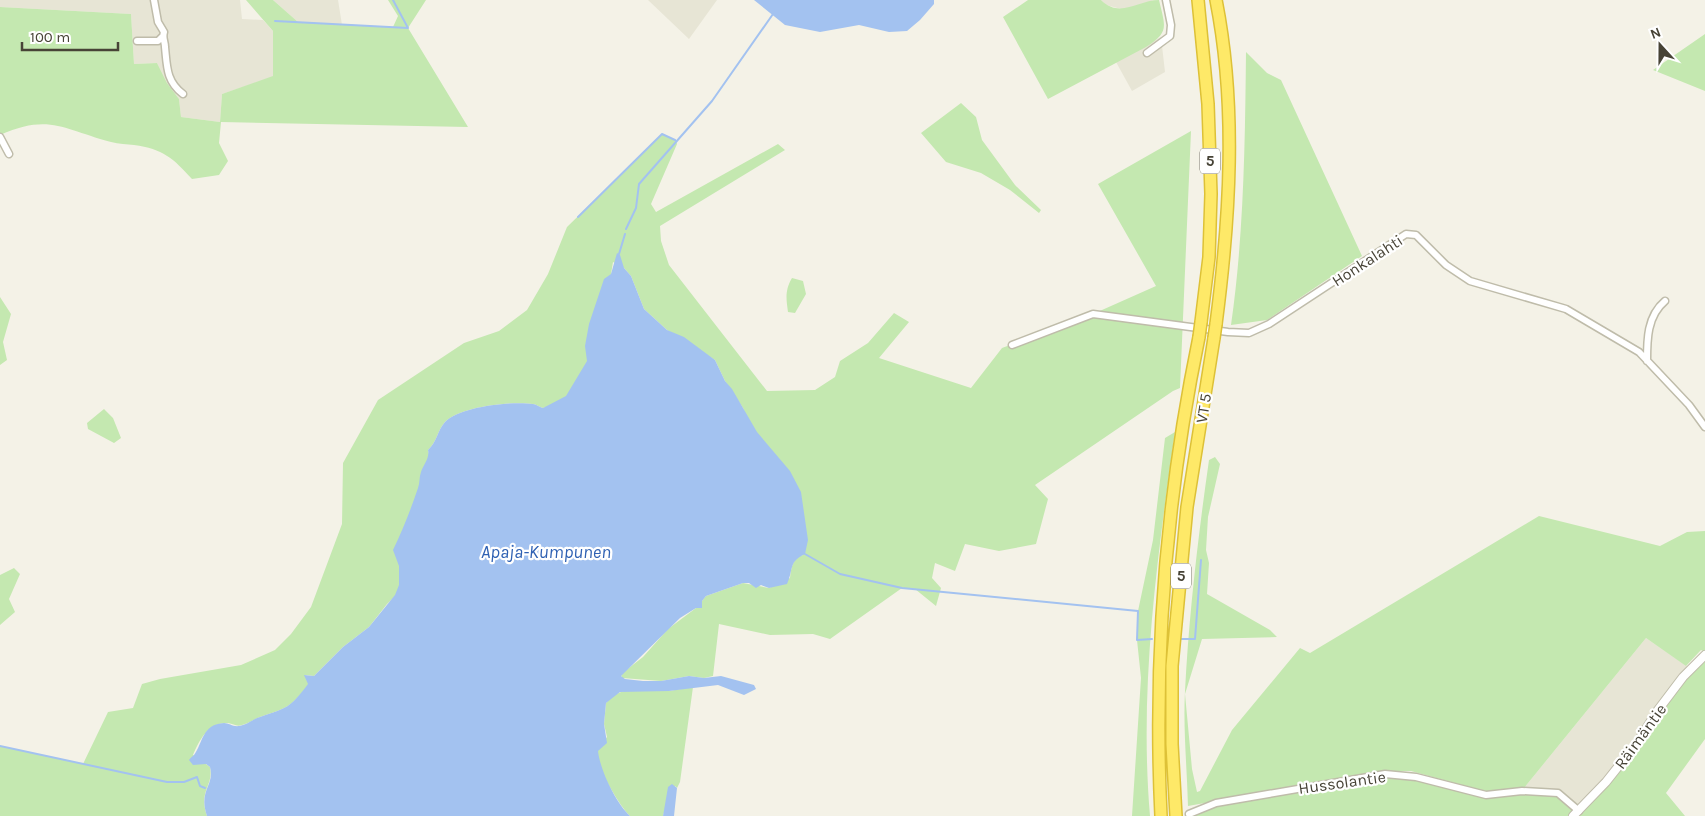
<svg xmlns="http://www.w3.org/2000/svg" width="1705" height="816" viewBox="0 0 1705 816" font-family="Karla,sans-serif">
	<rect width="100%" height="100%" fill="#f4f2e7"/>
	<path fill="#e7e5d5" d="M0 0H240L242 19 263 20 273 31V77L222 94 220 122 181 117 179 99 167 83 157 63 134 64 131 14 0 7Z
		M273 0H338L342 25 298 22Z
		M648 0H717L689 39Z
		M1101 0H1154L1125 10 1106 5Z
		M1161 37 1165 72 1132 91 1116 62Z
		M1646 638 1691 669 1637 743 1581 808 1558 790 1524 788Z"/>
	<path fill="#c4e8b0" d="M246 0H273L298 22 393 27 398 16 388 0H426L408 28 468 127 221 122 219 143 228 161 219 175 192 179C173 158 163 149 134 145 127 144 119 144 111 142 64 130 50 113 0 135V7L131 14 134 64 157 63 167 83 179 99 181 117 220 122 222 94 273 76V31Z
		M1028 0H1101C1120 19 1138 0 1159 0 1165 26 1170 32 1146 47L1048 99 1003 17Z
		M1705 34V91L1653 70Z
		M1246 52 1267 73 1281 80 1362 256 1267 320 1231 325C1244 234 1245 144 1246 52Z
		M961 103 976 117 982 140 1015 185 1041 210 1039 213 1010 190 981 173 946 162 921 133Z
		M1191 131 1180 388 1173 391 1035 485 1048 499 1036 544 999 551 965 544 955 571 935 563 932 578 941 588 936 606 915 589 902 588 830 639 813 634 770 635 719 624 713 676 704 678 689 676 661 681 622 678 621 674 643 657 668 629 696 608 706 596 743 583 769 588 790 578C791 568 793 557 803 555L743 408 725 381 715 360 667 330 644 309 631 276 624 268 613 262 600 341 570 401 543 408C539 407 536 404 533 404 513 401 460 406 445 422 437 431 437 442 428 450L449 545 387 604 369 627 343 647 314 676 305 675 309 684C289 709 288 707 260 717 254 719 249 723 242 725 236 727 234 724 228 723 208 722 199 741 193 755L210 767C214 786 198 790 207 816H0V746L83 764 108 712 133 708 142 684 160 679 241 665 275 650 291 634 311 607 342 524 343 463 378 400 464 343 499 331 527 310 548 274 567 227 662 134 676 141 677 144 651 204 656 212 778 144 785 150 660 226 661 241 669 265 767 391 815 390 835 377 840 361 868 343 894 313 909 322 879 358 971 388 1002 348 1093 314 1156 286 1098 184Z
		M792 278 803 281 806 294 795 313 788 312C786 298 785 290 792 278Z
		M0 297 11 314 3 342 7 360 0 365Z
		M104 409 113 418 121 438 114 443 88 429 87 423Z
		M1175 432C1157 559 1139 688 1150 816H1132L1141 678 1137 640 1138 611 1153 540 1165 438Z
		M1215 457 1220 464 1208 517 1206 550 1209 563 1207 594 1270 630 1277 637 1202 639 1185 694 1192 769 1197 792 1200 791 1232 730 1300 648 1310 653 1539 516 1660 546 1687 532 1705 531V652L1701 650 1686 666 1646 638 1524 788 1487 792 1411 771H1385L1188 806C1187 768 1183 729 1185 691 1189 614 1198 537 1209 460Z
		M14 568 20 574 9 599 15 612 0 625V575Z
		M1705 655V739L1666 793 1685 816H1189L1216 803 1385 774 1416 777 1486 795 1558 793 1579 811 1606 782 1658 710Z
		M693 687 680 782 677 788 675 786 666 805 663 816H630C621 808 593 763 598 750 600 746 604 741 607 737L604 724 606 703C621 683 647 692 669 691 677 690 685 688 693 687Z"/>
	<path fill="#a3c2f0" d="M754 0H934V4L920 20 907 31 889 32 859 25 820 32 785 25Z
		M617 253 620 255 624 268 631 276 644 309 667 330 684 337 715 360 725 381 732 389 757 432 790 471 801 492 808 540 805 554C788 562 794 569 787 584L769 588 761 585 756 588 749 583H743L706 596 702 601V608H696L680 618 621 676 625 679 643 681H661L689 676 704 678 721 676 754 685 756 689 744 695 718 685 669 691 620 692 606 703 604 724 607 743 598 751C600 770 616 803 630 816H207C198 790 215 786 210 767L206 764 193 765 189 760C190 758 192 757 194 755 203 743 202 724 224 723 229 723 233 727 239 726 247 725 253 719 260 717 288 707 289 709 308 684L304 675 314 676 343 647 369 627 395 595 399 585V566L393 550C403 529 411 509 418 488 420 483 419 477 421 472 423 465 430 458 428 450 437 442 437 431 445 422 460 406 513 401 533 404 536 404 539 407 543 408L566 396 587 361 585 346 589 324 604 279 611 274Z
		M672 784 677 788 674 816H663L668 787Z"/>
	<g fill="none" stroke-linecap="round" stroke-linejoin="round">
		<path stroke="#a3c2f0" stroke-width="2" d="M275 21 408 28 393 0
			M578 217 662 134 675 140
			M626 229 636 208 639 184 712 101 773 14
			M619 254 625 234
			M805 554 840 574 902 588 1138 611 1137 640 1152 639
			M1181 639H1195L1201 560
			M0 746 167 782H184L197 777 200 786 205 788"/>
		<g stroke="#bfbcaa" stroke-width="9">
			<path id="minor" d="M154 0 158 22 164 32C162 38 165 41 165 47 167 66 166 81 183 94
				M137 41H158L162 37
				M1147 53 1170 36 1171 25 1166 0
				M0 137 9 154
				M1012 345 1093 314 1228 332 1249 333 1269 324 1406 234 1416 235 1446 265 1470 281 1566 309 1639 352 1689 405 1705 427
				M1647 361C1647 340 1647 316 1665 301
				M1189 814 1216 803 1385 774 1416 777 1486 795 1522 791 1558 793 1579 811"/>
		</g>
		<g stroke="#bfbcaa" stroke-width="10">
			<path id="tertiary" d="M1573 816 1606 782 1637 743 1658 710 1683 677 1705 655"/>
		</g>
		<g stroke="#ddc137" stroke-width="14">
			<path id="motorway" d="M1198 0 1208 104 1211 194 1209 257 1201 322
				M1216 324C1230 217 1237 106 1216 0
				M1161 816C1153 652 1166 497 1199 337
				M1176 816 1172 744V666L1187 507 1214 338"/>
		</g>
		<use href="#minor" stroke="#fff" stroke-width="6"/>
		<use href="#tertiary" stroke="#fff" stroke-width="8"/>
		<use href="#motorway" stroke="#fee968" stroke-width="11"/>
		<g stroke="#ddc137" stroke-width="14" stroke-linecap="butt">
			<path id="motorway-bridge" d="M1199 337 1201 322
				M1214 338 1216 324"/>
		</g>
		<use href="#motorway-bridge" stroke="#fee968" stroke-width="11"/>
	</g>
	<g text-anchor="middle" stroke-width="4.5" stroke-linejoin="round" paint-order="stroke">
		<g fill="#fff" stroke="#7e7b72" stroke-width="1">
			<rect x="1200" y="148.5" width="20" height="25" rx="4"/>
			<rect x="1171" y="563.5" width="20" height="25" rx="4"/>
		</g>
		<g font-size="15" font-weight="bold" fill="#474336">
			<text x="1210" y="166">5</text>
			<text x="1181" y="581">5</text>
		</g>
		<g font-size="16" fill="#474336" stroke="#fff">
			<text transform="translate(1367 260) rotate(-33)" y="6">Honkalahti</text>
			<text transform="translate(1203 408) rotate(-81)" y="6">VT 5</text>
			<text transform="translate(1640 736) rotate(-54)" y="6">Räimäntie</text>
			<text transform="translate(1342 782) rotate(-8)" y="6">Hussolantie</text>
		</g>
		<g font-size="18" font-style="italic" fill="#2f61b3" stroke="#fff">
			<text x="546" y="558">Apaja-Kumpunen</text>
		</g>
	</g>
	<g transform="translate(1660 45) rotate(339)" stroke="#ffffff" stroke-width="4" paint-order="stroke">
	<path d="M0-4L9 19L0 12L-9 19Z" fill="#474336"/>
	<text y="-8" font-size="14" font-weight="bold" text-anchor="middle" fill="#474336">N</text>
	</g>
	<path d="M22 42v8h96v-8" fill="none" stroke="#474336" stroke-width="2.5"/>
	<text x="30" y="42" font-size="15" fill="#474336" stroke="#ffffff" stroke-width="4" paint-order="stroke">100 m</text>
</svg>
